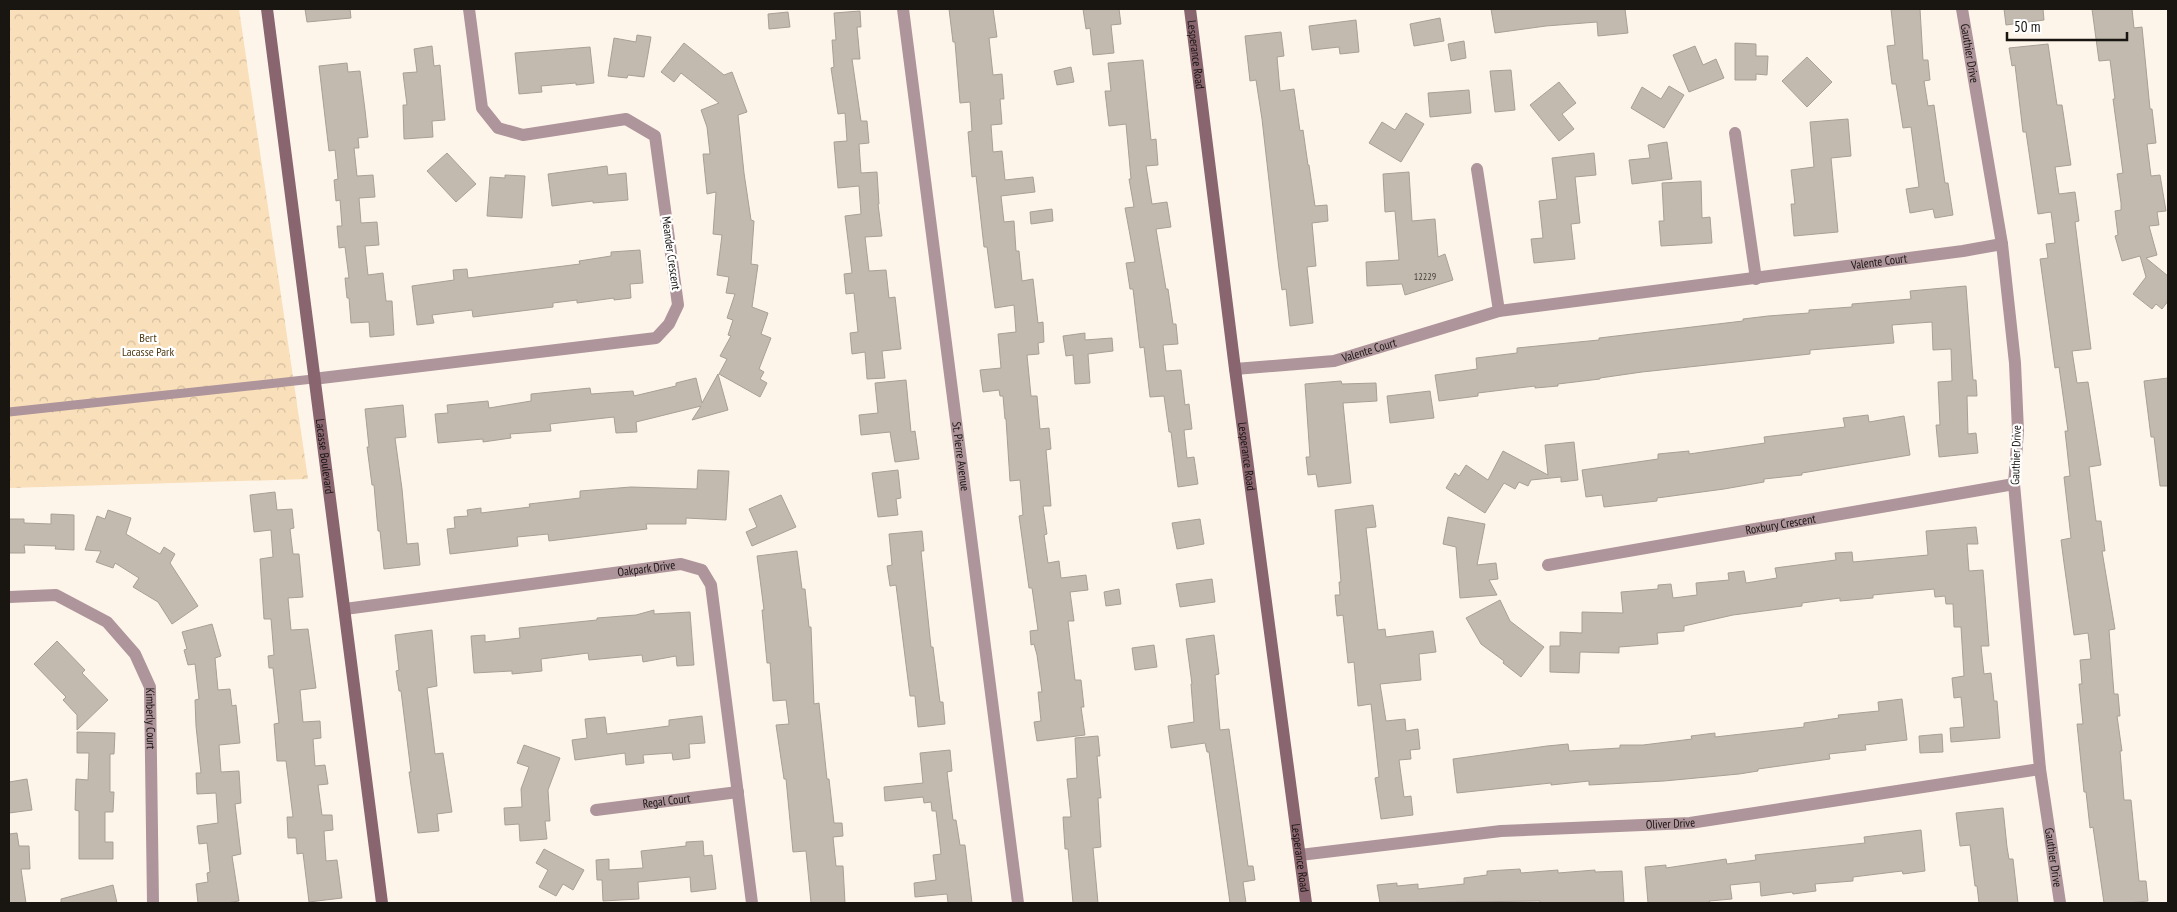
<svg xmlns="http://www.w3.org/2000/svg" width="2177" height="912" viewBox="0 0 2177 912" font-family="'PT Sans Narrow',sans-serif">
	<defs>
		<pattern id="park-crowns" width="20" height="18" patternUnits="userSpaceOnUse" patternTransform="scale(1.25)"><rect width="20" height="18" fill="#f9dfba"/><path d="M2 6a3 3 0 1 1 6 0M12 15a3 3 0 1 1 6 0" fill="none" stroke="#d5bf9f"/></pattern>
	</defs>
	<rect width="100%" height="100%" fill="#fef5ea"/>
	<path fill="url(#park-crowns)" d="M9 9H239L308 479 9 488Z"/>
	<path fill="#c2baaf" stroke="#a8a096" d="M305 9H350L351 18 307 22Z
		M949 9H993L997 37 989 38 993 75 1002 74 1004 99H1000L1002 124 991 125 993 152 1002 151 1005 180 1033 177 1035 192 1001 196 1004 222 1014 221 1016 251H1019L1022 281 1033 279 1038 323 1043 322 1044 342 1038 343 1039 354 1027 355 1031 396H1037L1040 429 1049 428 1051 449 1046 450 1051 506H1043L1047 534 1044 535 1048 563 1059 561 1061 578 1086 575 1088 590 1070 592 1074 621H1068L1075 680H1081L1084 707H1081L1085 735 1037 741 1034 722 1041 721 1038 692H1042L1037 655 1034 644 1031 645 1030 631 1038 630 1032 588H1029L1019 516 1023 515 1020 480 1010 481 1006 419H1005L1003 396H1000L999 390 983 392 980 370 1001 368 998 334 1016 332 1014 305 995 308 987 247H984L976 176 972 177 968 132 972 131 970 102 960 103 955 42H953Z
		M1083 9H1119L1121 24 1111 25 1114 53 1093 55 1090 28 1086 29Z
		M1491 9H1625L1628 33 1598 36 1597 22 1546 26 1495 33Z
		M1891 9H1920L1923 60H1928L1930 80 1924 81 1928 106 1934 105 1945 183H1948L1953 215 1935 218 1933 209 1910 213 1906 189 1919 187 1911 127 1903 128 1896 84H1892L1887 46 1895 45Z
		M2004 9H2043L2044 20 2006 25Z
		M2092 9H2132L2134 28 2142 27 2150 109H2152L2156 143 2147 144 2151 176 2160 175 2166 211 2157 212 2159 225 2149 226 2157 255 2146 258 2168 276V301L2162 309 2156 304 2152 309 2133 294 2146 277 2140 256 2122 261 2115 236 2118 235 2115 211 2121 210V203L2117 174 2123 173 2113 99H2115L2110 60 2099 61Z
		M860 11 861 27H857L860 59H852L861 121H867L869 143 859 144 861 173 877 172 879 204H878L882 236 865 237 869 271 886 270 889 298 895 297 901 349 882 351 885 378 867 379 865 352 852 354 850 333 858 332 854 293 846 294 844 274 852 273 845 216 861 214 859 186 838 188 834 142 847 141 845 113 838 114 831 68 834 67 832 40H836L834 13Z
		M788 12 790 27 769 29 768 14Z
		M1440 18 1444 41 1414 46 1410 24Z
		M1356 20 1359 52 1340 54 1339 47 1312 50 1309 26Z
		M1281 32 1284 56 1277 57 1280 91 1294 89 1300 131 1303 130 1308 165H1309L1315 206 1327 205 1328 221 1312 223 1316 266 1307 267 1313 323 1290 326 1286 289 1282 290 1279 269 1262 119 1256 80 1250 81 1245 36Z
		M637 35 651 37 644 77 628 75 627 78 608 76 614 38 636 42Z
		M1464 41 1466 58 1451 61 1448 44Z
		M684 43 724 75 732 72 747 112 738 115 744 173 751 220 754 221 751 264 758 265 752 307 768 313 761 334 771 338 759 369 764 372 760 379 767 383 760 397 719 374 727 359 720 356 731 336 728 335 733 320 727 318 735 294 726 293 729 277 717 275 722 235 713 234 716 192 707 194 703 154H710L707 127 701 110 719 103 681 73 674 82 661 72Z
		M1735 43 1756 44V56H1768L1767 75 1756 74V80H1735Z
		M2048 44 2057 105H2062L2071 165 2055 167 2059 194 2075 192 2079 221 2075 222 2091 349 2072 351 2077 383 2088 382 2101 465 2089 467 2096 521H2101L2105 551H2102L2115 629 2109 630 2114 694H2118L2120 716H2117L2122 751H2120L2124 800H2131L2139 881H2146L2148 901 2128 903H2104L2093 827 2090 828 2086 792H2084L2077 724H2083L2079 684H2082L2080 660 2091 659 2088 633 2074 635 2064 563 2061 540 2071 538 2064 477 2070 476 2065 431H2068L2059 367 2055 368 2040 259 2048 258 2046 244 2055 243 2051 212 2038 214 2026 132H2023L2015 65 2012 66 2009 48Z
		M432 46 434 66 440 65 445 120 432 121 433 137 404 139 403 105H407L403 73 417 72 414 49Z
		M1695 46 1703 65 1716 59 1724 78 1689 92 1673 55Z
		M590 47 594 83 576 85V83L541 86 542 92 519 94 515 53Z
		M1807 57 1832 82 1807 107 1782 81Z
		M1143 60 1151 140 1156 139 1158 165 1146 166 1152 204 1167 202 1171 227 1156 229 1166 289H1168L1173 324H1176L1178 344 1163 345 1166 371 1181 370 1185 405 1189 404 1192 429 1184 430 1187 458 1194 457 1198 484 1178 487 1171 432H1169L1164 396 1150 397 1144 347 1140 348 1133 289H1130L1126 263 1135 262 1125 208 1134 207 1129 179H1131L1126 124 1109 126 1105 91H1111L1108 63Z
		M347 63 348 72 360 71 365 110 368 137 358 138 359 148H354L357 176 373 175 375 197 359 198 361 223 377 222 379 245 365 246 368 275 383 273 386 301H392L394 335 370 337 369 322 351 323 349 298H347L345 278H349L345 247 339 248 337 226H342L340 200 336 201 334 180 338 179 335 150 329 151 319 66Z
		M1071 67 1074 82 1057 85 1054 71Z
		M1511 70 1515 110 1495 112 1490 71Z
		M1559 82 1576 103 1562 114 1574 129 1559 141 1530 105Z
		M1669 86 1684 95 1664 128 1631 108 1642 87 1661 99Z
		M1469 90 1471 113 1430 117 1428 93Z
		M1406 113 1424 124 1401 162 1369 143 1382 122 1395 130Z
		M1848 119 1851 156 1831 158 1838 232 1794 236 1791 204H1795L1791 170 1814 167 1810 122Z
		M1667 142 1672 179 1632 184 1629 160 1650 158 1648 145Z
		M447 153 476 184 456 202 427 171Z
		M1594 153 1596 175 1575 177 1580 223 1571 224 1575 259 1534 263 1531 239 1543 238 1539 201 1557 199 1552 158Z
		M607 166 608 175 626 173 628 200 593 203V201L552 206 548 174Z
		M1409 172 1412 221 1435 219 1438 257 1445 254 1453 280 1405 295 1402 284 1367 286 1366 262 1399 260 1395 211 1385 212 1383 174Z
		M505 175 525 176 522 218 487 216 490 177 505 178Z
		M1701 181 1702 218 1710 217 1712 243 1661 246 1659 221H1664L1662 183Z
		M1052 209 1053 221 1031 224 1030 212Z
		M640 250 643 283 630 284 631 298 614 300V298L577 303V300L553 303V307L473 317 472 310 432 315 434 323 417 325 412 286 454 280 453 270 467 269 468 278 580 264 579 261 611 256V252Z
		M1966 286 1973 380H1976L1977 396H1967L1968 434 1976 433 1978 453 1939 457 1936 425H1940L1938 382 1952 381 1951 349 1933 350 1932 322 1892 325 1894 343 1810 350V354L1642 372 1600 378V379L1558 384V386L1535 388V386L1478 393V396L1439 401 1435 375 1477 369 1476 358 1517 353V348L1599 340V338L1743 321V319L1768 316 1809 313V310L1852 307V304L1911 299 1910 291Z
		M1085 333V340L1112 338 1113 351 1088 354 1090 383 1075 384 1073 355 1066 356 1063 336Z
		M718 374 728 410 692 420 701 406 636 422 637 432 616 433 614 417 550 424 551 431 510 434 511 438 483 442V439L438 443 435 414 448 413 447 405 488 401 489 408 531 401V394L590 388 591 394 633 391 634 396 676 386V383L696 378 702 403Z
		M2168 378V486H2160L2154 437H2151L2144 381Z
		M906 380 911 432 915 431 919 459 895 462 890 432 861 435 859 415 878 413 875 383Z
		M1341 381 1342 384 1376 383 1377 401 1343 403 1351 483 1318 487 1316 474 1308 475 1306 457H1310L1305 384Z
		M1430 391 1434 418 1390 423 1387 396Z
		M403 405 406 437 395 438 402 489 407 544 418 543 420 565 384 569 380 531H378L374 485H372L367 447H369L365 409Z
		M1868 415 1869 422 1904 416 1910 455 1802 473V475L1764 479V482L1724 489 1657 498V501L1622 505 1604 507 1602 495 1586 497 1582 470 1658 459V454L1689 451V454L1765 443 1764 437 1845 427 1843 418Z
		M1574 442 1578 480 1561 482V477L1531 480 1528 486 1519 482 1515 489 1504 483 1485 513 1446 488 1455 473 1459 476 1466 465 1488 480 1503 451 1548 475 1545 445Z
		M698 470 729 471 726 520 686 518V524H646L647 529 549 541 548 534 517 537 518 546 450 554 447 529 455 528 454 517 468 516 467 510 481 508V513L530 507 529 504 580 498V491L631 487 697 489Z
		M898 470 901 498 896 499 898 515 878 517 872 473Z
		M275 492 277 510 292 509 294 528 290 529 293 554H299L303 597 288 598 291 630 308 629 316 688 300 690 303 722 320 721 321 738 313 739 315 766 325 765 328 784 318 785 322 815H332L333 830 324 831 326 861 337 860 342 898 309 902 303 853 297 854 296 838H288L287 817H293L286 761H277L274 724 279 723 273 668H269L268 656 274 655 271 619H264L260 559 273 557 271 530 254 532 250 495Z
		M781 495 796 527 752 546 746 532 757 527 749 509Z
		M1373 505 1376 527 1366 528 1378 630 1385 629 1386 637 1433 631 1436 652 1419 654 1421 680 1380 684 1386 721 1405 719 1406 731 1418 729 1420 749 1410 750 1411 759 1399 760 1404 797 1411 796 1413 815 1381 819 1375 778 1379 777 1371 704 1358 706 1354 662 1348 663 1343 615 1337 616 1335 595H1340L1339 582H1341L1335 510Z
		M108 510 131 518 126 534 160 554 164 547 175 554 170 563 198 606 172 624 158 602 133 587 139 578 115 563 113 568 96 562 101 551 85 550 97 516 105 519Z
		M51 514 74 515V550L55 549 56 546 24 545 25 553H9V519H24V523L51 524Z
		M1448 517 1485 524 1477 565 1496 563 1498 579 1489 580 1497 595 1460 598 1456 547 1443 544Z
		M1200 519 1204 544 1177 549 1172 523Z
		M1976 527 1978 544H1967L1969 571 1983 570 1989 646H1981L1984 674 1991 673 1994 701H1997L2000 738 1951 742 1950 728 1964 727 1961 697 1954 698 1952 678 1964 676 1961 627H1954L1953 604H1946L1945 596 1935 597 1934 589 1873 595V598L1840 601V598L1802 603V606L1733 615 1684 626V631L1657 633 1658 644 1619 647V653L1580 652 1579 673 1550 672V646H1560V632L1582 633V612L1623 613 1621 592 1658 589V585L1671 584 1673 598 1697 595 1696 583 1729 580 1728 573 1744 571 1746 583 1777 578 1775 568 1836 560 1835 553 1852 552 1853 562 1928 555 1926 531Z
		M922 531 924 551H921L931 647H933L940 702H943L945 724 918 727 915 696H910L896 585 890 586 887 566 892 565 889 534Z
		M797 551 802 589H805L809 627H811L814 704 819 703 827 779H829L834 823H842L843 836 833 837 836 866H843L845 903H811L806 851 793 852 786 779H784L776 725 789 724 786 700 773 701 770 663H767L762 610H764L757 556Z
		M1212 579 1215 602 1180 607 1176 584Z
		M1119 589 1121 604 1106 606 1104 592Z
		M1500 600 1510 621 1544 647 1521 677 1503 663 1504 661 1481 644 1466 618Z
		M654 610V614L690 612 694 665 677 666 676 656 643 662 642 655 589 660 588 653 541 659 542 671 512 674V671L474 673 471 636 485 635V642L520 638 519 628 597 620V618L636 615Z
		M212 624 221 656 215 658 218 690 230 689 232 706 236 705 240 743 219 745 221 772 239 771 241 803 235 804 241 854 232 856 239 901 226 903H198L196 884 208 882 207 873 210 872 207 843 199 844 197 826 218 823 216 793 197 794 196 773H201L196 726 195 700 199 699 195 664 188 665 184 650 187 649 182 632Z
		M432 630 437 686 427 688 435 754 443 753 452 812 437 814 439 831 418 833 409 772H411L401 691H399L396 671 399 670 395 635Z
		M1214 635 1219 674 1215 675 1220 730 1229 729 1248 866H1253L1255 880 1243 882 1246 903H1230L1209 752H1207L1205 743 1171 748 1168 726 1194 722 1191 684H1192L1186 639Z
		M57 641 85 670 82 673 108 700 77 730V715L63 700 66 697 34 664Z
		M1154 645 1157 667 1135 670 1132 648Z
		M1902 699 1907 740 1865 745 1866 750 1829 754 1830 759 1758 769V771L1739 774 1664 781 1589 785V781L1551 785V783L1457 793 1453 759 1547 746 1568 744 1569 751 1620 748V745H1643L1692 739 1691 736 1715 733V737L1804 727V723L1839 718 1838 715 1879 711 1878 702Z
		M702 716 705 743 689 744 690 758 673 760 672 753 643 755 644 763 626 765 625 753 575 760 572 740 587 738 585 719 605 717 607 734 669 726V720Z
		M77 732 115 733 114 754H110V792H114L113 812H105V842H113V859H79V811L75 810 76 779 88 780 89 753H77Z
		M1942 734 1943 752 1920 753 1919 736Z
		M1098 736 1100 756H1097L1101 798H1098L1101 847 1093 848 1098 903H1073L1068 849H1065L1063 817H1071L1067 779 1077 778 1075 738Z
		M524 745 560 758 548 790 550 821H545L547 839 520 841 519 824 505 825 504 808 522 807 521 789 529 767 517 763Z
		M950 750 952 771 947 772 953 820H956L960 845H965L972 903H948L947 894 915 897 914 883 936 880 933 855 941 854 936 811H932L931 802 924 803 923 797 885 801 884 787 923 783 920 753Z
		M27 779 32 810 9 813V782Z
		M2003 808 2007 847 2009 859H2013L2018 903H1979L1977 886H1975L1970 845 1960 846 1956 813Z
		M1921 830 1925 871 1903 874 1902 871 1853 877V881L1815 884 1816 891 1793 894 1792 892 1761 896 1760 882 1730 885 1732 899 1709 901 1710 903H1648L1645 867 1666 865V868L1726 859 1727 864 1756 860 1755 855 1865 843 1864 837Z
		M17 833 19 846H29L30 869H21L26 903H9V834Z
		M703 841 704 856 712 855 716 889 691 892 690 877 638 882 639 899 603 901 602 880H597L596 860 609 859V870L643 868 641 851 686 846V842Z
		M544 849 584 870 573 890 563 884 556 896 539 887 548 870 536 863Z
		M1520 869 1521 873 1558 870V873L1595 870V872L1622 871 1624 903H1540V901L1380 903 1377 885 1397 883V886L1418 884V889L1464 884V878L1487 875V871Z
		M113 885 117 903H61V899Z"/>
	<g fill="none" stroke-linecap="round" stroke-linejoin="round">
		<path stroke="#ae949b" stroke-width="9" d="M9 412 313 379"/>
		<g stroke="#ae949b" stroke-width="12">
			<path id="s1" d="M903 9 1018 903"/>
			<path id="s2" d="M1962 9 2002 244 2015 363 2018 431 2014 484 2040 769 2060 903"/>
			<path d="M1735 133 1756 279"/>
			<path d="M1477 169 1499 311"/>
			<path id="s3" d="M1235 369 1334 361 1499 311 1963 251 2002 244"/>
			<path d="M313 379 656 338 669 324 678 305 655 136 626 119 523 135 498 128 482 108 469 9"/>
			<path id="s4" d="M1548 565 2014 484"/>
			<path id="s5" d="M9 597 56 595 107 622 135 654 150 687 153 903"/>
			<path id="s6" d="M345 609 681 564 702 570 711 585 752 903"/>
			<path id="s7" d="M596 810 738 792"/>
			<path id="s8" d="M1300 855 1501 831 1690 823 2040 769"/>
		</g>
		<g stroke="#89656f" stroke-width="12">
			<path id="s9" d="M267 9 382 903"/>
			<path id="s10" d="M1190 9 1235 369 1306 903"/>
		</g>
	</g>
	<g text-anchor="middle" stroke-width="4.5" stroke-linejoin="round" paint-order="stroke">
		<g font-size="10" fill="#433f39">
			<text x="1425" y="280">12229</text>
		</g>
		<g font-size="12" fill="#191612" stroke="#fff">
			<text dy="4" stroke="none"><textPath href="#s10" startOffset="46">Lesperance Road</textPath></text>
			<text dy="4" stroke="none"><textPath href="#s2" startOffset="45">Gauthier Drive</textPath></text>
			<text transform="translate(671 253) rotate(82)" y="4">Meander Crescent</text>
			<text dy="4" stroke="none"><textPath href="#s3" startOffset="655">Valente Court</textPath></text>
			<text dy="4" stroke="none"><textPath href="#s3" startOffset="136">Valente Court</textPath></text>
			<text transform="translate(2016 455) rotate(-88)" y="4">Gauthier Drive</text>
			<text dy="4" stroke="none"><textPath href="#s9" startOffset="451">Lacasse Boulevard</textPath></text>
			<text dy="4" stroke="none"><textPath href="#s1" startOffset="451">St. Pierre Avenue</textPath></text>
			<text dy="4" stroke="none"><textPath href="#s10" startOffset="451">Lesperance Road</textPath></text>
			<text dy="4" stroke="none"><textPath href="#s4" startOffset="236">Roxbury Crescent</textPath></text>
			<text dy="4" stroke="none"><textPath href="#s6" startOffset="304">Oakpark Drive</textPath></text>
			<text dy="4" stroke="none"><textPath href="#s5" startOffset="215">Kimberly Court</textPath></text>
			<text dy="4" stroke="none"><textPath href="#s7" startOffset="71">Regal Court</textPath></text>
			<text dy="4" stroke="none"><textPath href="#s8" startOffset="372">Oliver Drive</textPath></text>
			<text dy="4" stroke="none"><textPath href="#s10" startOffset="856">Lesperance Road</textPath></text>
			<text dy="4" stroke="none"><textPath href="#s2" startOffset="855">Gauthier Drive</textPath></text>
		</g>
		<g font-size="12" fill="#4f3812" stroke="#fff">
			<text x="148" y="342">Bert<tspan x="148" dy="14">Lacasse Park</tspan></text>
		</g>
	</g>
	<rect width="2177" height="912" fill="none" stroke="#191612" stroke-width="20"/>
	<path d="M2007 32v8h120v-8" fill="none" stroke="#191612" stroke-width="2.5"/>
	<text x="2014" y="32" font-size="15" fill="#191612" stroke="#ffffff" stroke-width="4" paint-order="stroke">50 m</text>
</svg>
